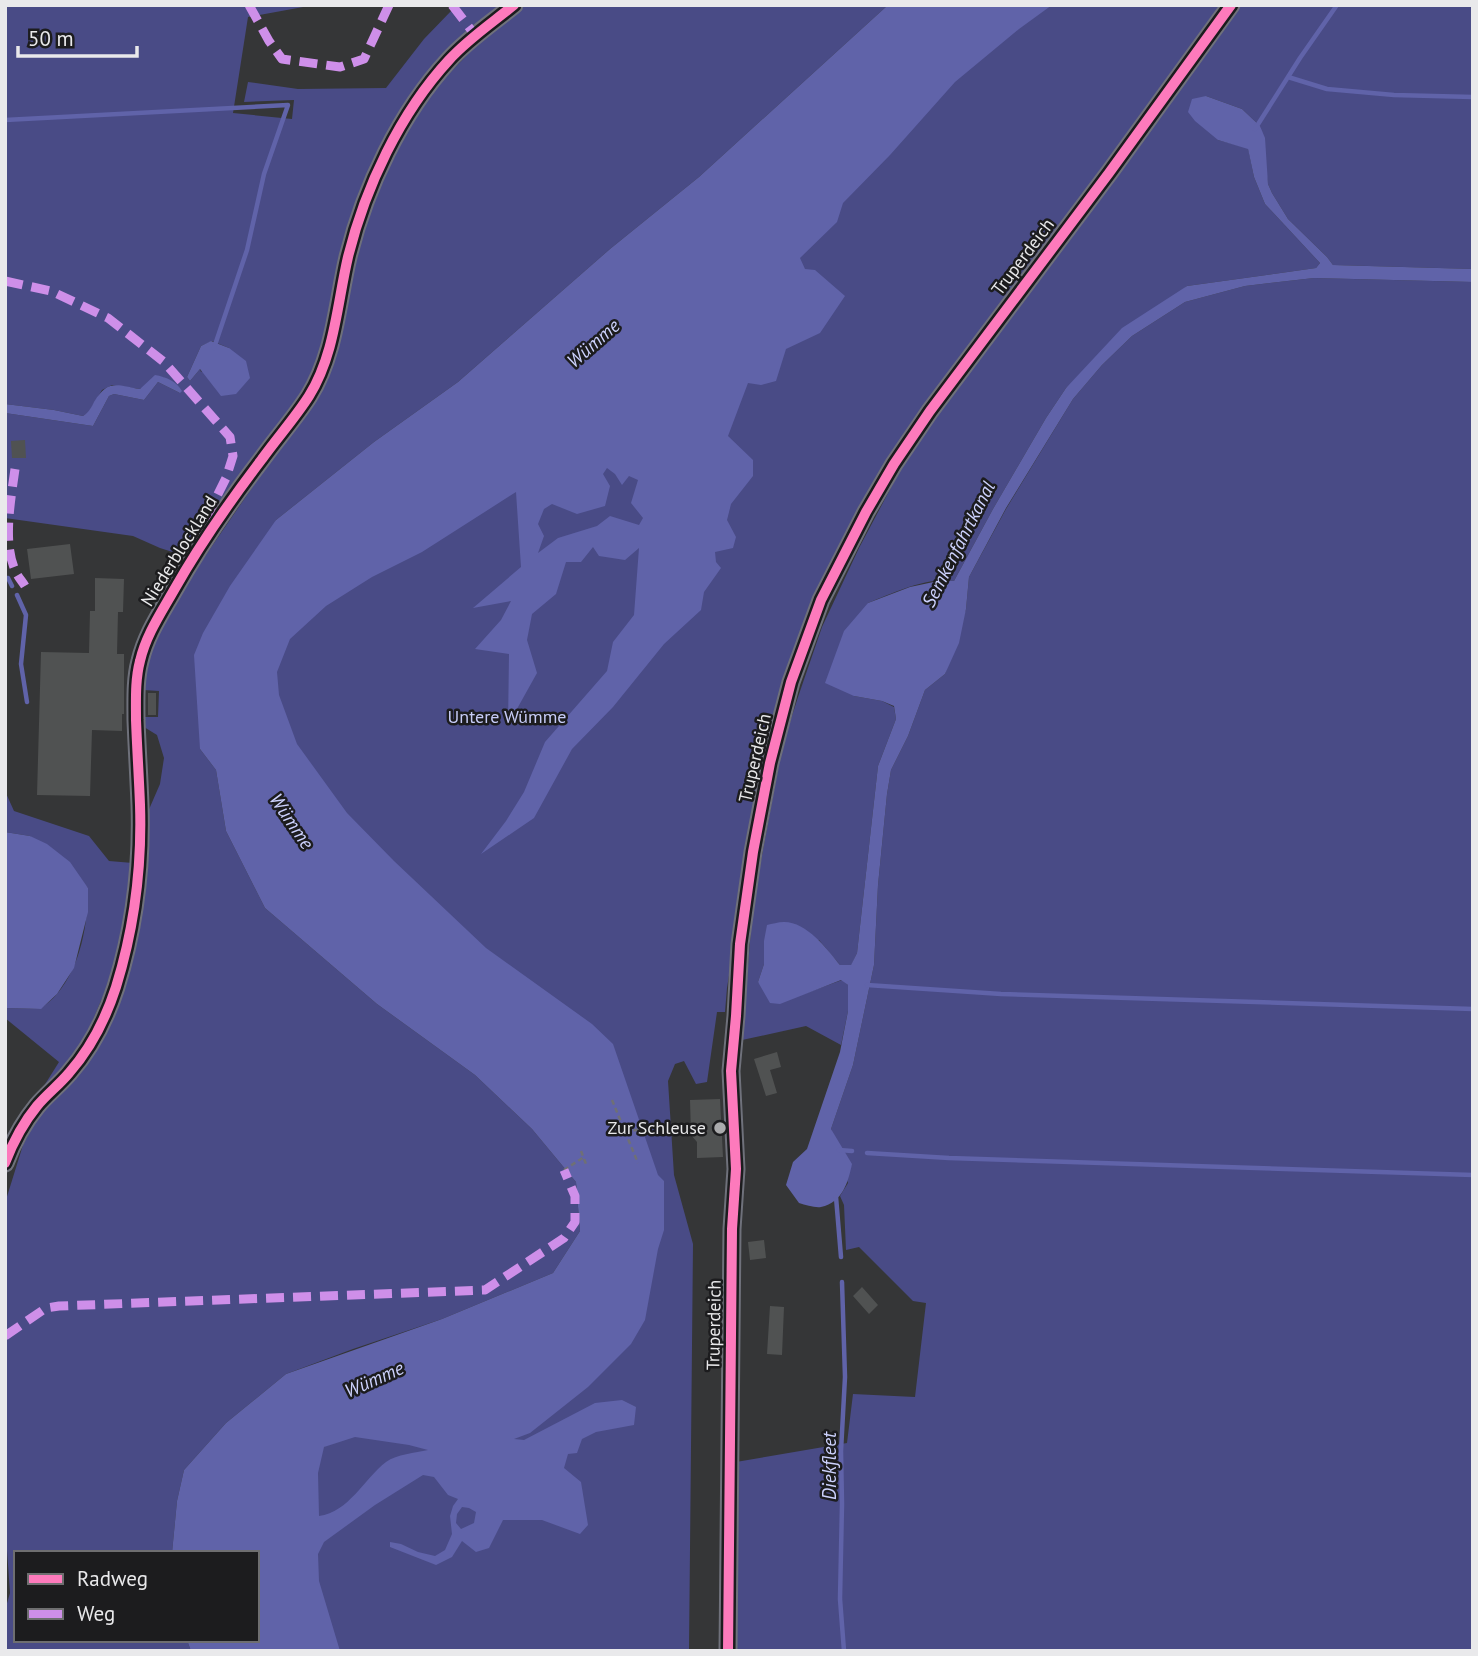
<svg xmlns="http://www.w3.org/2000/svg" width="1478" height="1656" viewBox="0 0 1478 1656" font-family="'PT Sans',sans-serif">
	<rect width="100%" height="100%" fill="#353637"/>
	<path fill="#494b86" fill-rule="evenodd" d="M5 5H314L248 17 233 113 292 119 294 100 244 102 248 82 298 89 386 88 424 39 453 9 459 5H502L399 119 324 344 309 382 185 556 160 548 133 536 5 518V413L93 426 109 396 114 394 144 400 158 382 180 393 163 377 140 389 112 385 102 390 89 412 83 416 54 410 5 404ZM212 341 229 348 201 372 200 369 190 381 187 377 201 346Z
		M525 5H888L699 177 610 249 458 382 374 442 276 520 200 749 216 770 226 831 265 908 377 1004 475 1075 532 1129 576 1182 580 1231 553 1273 442 1319 353 1349 286 1374 226 1423 184 1470 177 1501 172 1553H16V1640H187L191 1651H5V1610L10 1593 5 1522V1203L23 1145 34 1124 107 1029 147 814 160 784 164 758 157 735 144 727 142 717H158L159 691 144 690 147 657 166 613 315 396 360 238 395 151 415 118 440 83 495 26Z
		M994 5H1225L1057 235 824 584 744 880 727 988 725 1012H717L707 1082 696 1084 684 1061 675 1064 668 1081 674 1175 693 1244 689 1651H293L265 1480 558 1314 627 1205 257 760 273 612Z
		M1241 5H1473V269L1333 265 1327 257 1288 219 1272 193 1268 184 1260 126 1242 109 1206 96 1218 140 1248 148 1254 177 1265 204 1320 263 1316 268 1187 286 1066 388 1046 418 993 509 954 581C926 577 894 593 868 603L854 696 882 701 894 707 896 719 878 766 857 953 851 966 840 965 819 940 764 941V964L758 982 779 1003 842 980 848 985V1011L841 1045 806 1026 742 1040 753 904 782 747 798 697 822 627 859 548 904 463 944 406Z
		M1314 278 1473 282V1651H736V1462L847 1443 853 1394 915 1397 926 1303 913 1301 859 1247 846 1250 844 1205 840 1196 848 1183 831 1129 853 1065 874 965 878 885 887 794 891 770 908 736 925 690 945 674 966 609 969 577 1006 509 1073 399 1102 365 1132 336 1185 302 1245 286Z
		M5 791 14 811 89 836 109 861 133 863 117 963 81 1048 44 1086 59 1062 5 1018V1008L40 1009C46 1004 52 1000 57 994 81 966 88 923 88 888L30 836 5 832Z"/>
	<path fill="#6063a9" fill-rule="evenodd" d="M888 5H1052L1019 29 955 82 890 155 843 203 837 222 800 258 805 269 815 270 845 296 820 333 786 349 776 381 761 385 748 383 728 436 753 460V476L731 504 727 520 736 537 733 548 715 552 716 562 721 568 704 592 701 610 664 644 613 707 572 749 534 818 481 854 506 821 524 792 545 742 607 671 613 642 634 615 639 548 625 560 599 556 593 547 581 562H566L556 594 532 614 527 640 537 673 508 725 509 654 475 649 501 620 511 601 473 608 521 567 516 492 422 552 372 577 326 606 290 639 277 672 279 695 297 744 347 813 394 861 486 948 592 1024 613 1044 658 1175 664 1181V1230L658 1249 645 1320 631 1344 588 1387 530 1433 514 1439 524 1440 595 1403 622 1400 636 1407 634 1425 596 1432 582 1439 577 1453 568 1454 564 1468 581 1482 588 1525 580 1534 542 1520H503L489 1548 476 1552 462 1541 452 1557 436 1565 390 1547V1542L401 1544 418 1552 435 1556 445 1550 452 1534 450 1516 453 1506 458 1499 448 1495 434 1477 423 1475 375 1505 324 1542 318 1554 319 1581 340 1651H191L187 1640H257V1553H172L177 1501 184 1470 226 1423 286 1374 442 1319 553 1273 580 1231 576 1182 532 1129 475 1075 377 1004 265 908 226 831 216 770 200 749 194 655 203 633 230 586 276 520 374 442 458 382 610 249 699 177ZM607 468 615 474 622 485 629 476 638 480 631 503 643 518 639 525 610 516 597 526 558 538 538 553 544 536 538 524 544 509 552 504 577 514 605 506 610 486 603 474ZM355 1437 409 1445 428 1450C415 1453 397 1454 386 1462 364 1479 349 1512 319 1516L318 1473 324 1447ZM462 1507 469 1508 476 1512 474 1523 461 1529 456 1523 457 1514Z
		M1206 96 1242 109 1260 126 1265 138 1268 184 1272 193 1288 219 1327 257 1333 265 1473 269V282L1314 278 1245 286 1185 302 1132 336 1102 365 1073 399 1006 508 969 577 966 609 959 643 945 674 925 690 908 736 891 770 887 794 878 885 874 965 853 1065 831 1129 852 1164C848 1182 843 1202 821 1207 815 1208 806 1205 799 1203L786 1185 793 1162 807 1149 840 1052 848 1011V985L841 980 780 1004 770 1003 758 982 764 964V941L767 925C772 924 778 922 784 922 807 922 827 949 840 965H851L857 953 878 766 896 719 894 706 882 701 854 696 825 683 844 631 868 603 910 587 943 580 954 581 993 509 1046 418 1066 388 1122 328 1187 286 1316 268 1320 263 1265 204 1254 177 1248 149 1218 140 1195 121 1188 112 1192 99Z
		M211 341 229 348 246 361 250 378 236 394 221 396 200 369 190 381 187 377 201 346Z
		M155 375C166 377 176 381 182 391L180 393 158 382 144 400 114 394 109 396 93 426 5 413V404L54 410 83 416C89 412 91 408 94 402 108 379 116 385 140 389Z
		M5 832 30 836 47 844 70 862 88 888V912L74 968 57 994 41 1009 5 1008Z"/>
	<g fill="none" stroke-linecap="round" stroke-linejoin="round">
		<path stroke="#6063a9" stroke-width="4.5" d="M1288 77 1327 89 1394 95 1473 97
			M5 120 288 105 264 174 247 250 214 348
			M1255 129 1300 58 1337 5
			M5 579 8 578 12 586
			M17 595 26 615 21 664 27 702
			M867 985 1001 994 1473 1009
			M839 1150 852 1151
			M867 1153 949 1158 1473 1175
			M836 1197 841 1257
			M842 1282 845 1377 841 1451 842 1504 840 1599 844 1651"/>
	</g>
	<path fill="#505252" d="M25 440 26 458H12L11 441Z
		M70 544 74 574 31 579 27 549Z
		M95 578 124 579 123 612H118L117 654H124V714H122V731L92 730 90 796 37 795 41 652 89 653 90 611H95Z
		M148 693H156V715H148Z
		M777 1052 781 1067 770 1070 777 1093 766 1096 754 1059Z
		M720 1099 723 1157 697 1158V1142L691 1135 690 1100Z
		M764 1240 766 1258 750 1260 748 1242Z
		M862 1287 878 1305 869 1314 853 1296Z
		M770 1306 784 1307 782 1355 767 1354Z"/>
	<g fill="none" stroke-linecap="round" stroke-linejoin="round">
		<path stroke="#6f7075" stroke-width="2.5" stroke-dasharray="5 3.5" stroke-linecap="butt" d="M612 1100 638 1163
			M625 1132 646 1128
			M581 1151 586 1164
			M564 1170 584 1157"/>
		<path stroke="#6f717b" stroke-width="19" d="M5 1163C13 1142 23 1123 37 1106 47 1094 59 1085 69 1073 91 1048 106 1018 116 987 134 929 142 866 140 805 139 777 137 748 136 720 136 700 135 680 140 661 146 635 161 613 174 590 200 544 230 501 262 459 277 438 295 418 309 396 335 354 337 304 348 257 365 188 400 113 449 60 468 39 492 23 514 5
			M728 1651 732 1229 736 1169 731 1071 736 1016 740 944 753 852 770 763 791 682 821 600 866 512 894 464 930 411 1109 173 1231 5"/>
		<path stroke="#ce8fe9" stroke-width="9" stroke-dasharray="18 9" stroke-linecap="butt" d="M249 5 269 41 282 59 340 67 364 59 389 5
			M452 5 475 35
			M5 281 51 291 108 318 164 362 230 437 233 456 226 478 211 508 206 529
			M15 469C11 499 2 544 16 572 18 577 22 581 25 586
			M5 1336 46 1308 59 1306 485 1290 564 1238 575 1222V1196L564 1170"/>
		<g stroke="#1c1c1e" stroke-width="15">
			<path id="cycleway" d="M5 1163C13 1142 23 1123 37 1106 47 1094 59 1085 69 1073 91 1048 106 1018 116 987 134 929 142 866 140 805 139 777 137 748 136 720 136 700 135 680 140 661 146 635 161 613 174 590 200 544 230 501 262 459 277 438 295 418 309 396 335 354 337 304 348 257 365 188 400 113 449 60 468 39 492 23 514 5
				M728 1651 732 1229 736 1169 731 1071 736 1016 740 944 753 852 770 763 791 682 821 600 866 512 894 464 930 411 1109 173 1231 5"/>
		</g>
		<use href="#cycleway" stroke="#fd7abc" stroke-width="10"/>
	</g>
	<circle fill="#aaaaac" stroke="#1c1c1e" stroke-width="2.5" cx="720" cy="1128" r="7"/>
	<g text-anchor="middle" stroke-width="5" stroke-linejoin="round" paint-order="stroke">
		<g font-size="18" fill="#e9e9eb" stroke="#1c1c1e">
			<text transform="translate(1023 257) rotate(-53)" y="6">Truperdeich</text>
			<text transform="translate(179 551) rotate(-58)" y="6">Niederblockland</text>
			<text transform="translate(755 758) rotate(-77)" y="6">Truperdeich</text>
			<text transform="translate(714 1325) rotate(-89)" y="6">Truperdeich</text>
		</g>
		<g font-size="18" fill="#c7ccf7" stroke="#1c1c1e">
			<text x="507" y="723">Untere Wümme</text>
		</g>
		<g font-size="18" fill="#e9e9eb" stroke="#1c1c1e" text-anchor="end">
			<text x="706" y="1134">Zur Schleuse</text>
		</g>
		<g font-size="19" font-style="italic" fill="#cdd2fd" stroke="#1c1c1e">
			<text transform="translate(593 343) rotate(-41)" y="7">Wümme</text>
			<text transform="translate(958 544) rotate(-63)" y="7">Semkenfahrtkanal</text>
			<text transform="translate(292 821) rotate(56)" y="7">Wümme</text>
			<text transform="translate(374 1379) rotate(-24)" y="7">Wümme</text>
			<text transform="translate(829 1466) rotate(-90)" y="7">Diekfleet</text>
		</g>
	</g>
	<rect width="1478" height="1656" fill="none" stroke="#e9e9eb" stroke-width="14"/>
	<rect x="14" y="1551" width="245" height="91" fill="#1c1c1e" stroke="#6e6e70" stroke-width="2"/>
	<rect x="28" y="1574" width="35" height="10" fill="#fd7abc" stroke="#6e6e70" stroke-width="2"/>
	<text x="77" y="1586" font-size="21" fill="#e9e9eb">Radweg</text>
	<rect x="28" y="1609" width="35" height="10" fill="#ce8fe9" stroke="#6e6e70" stroke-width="2"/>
	<text x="77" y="1621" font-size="21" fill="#e9e9eb">Weg</text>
	<path d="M18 46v10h119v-10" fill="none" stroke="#e9e9eb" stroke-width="3.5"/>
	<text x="28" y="46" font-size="21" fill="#e9e9eb" stroke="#1c1c1e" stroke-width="5" paint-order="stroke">50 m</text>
</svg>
